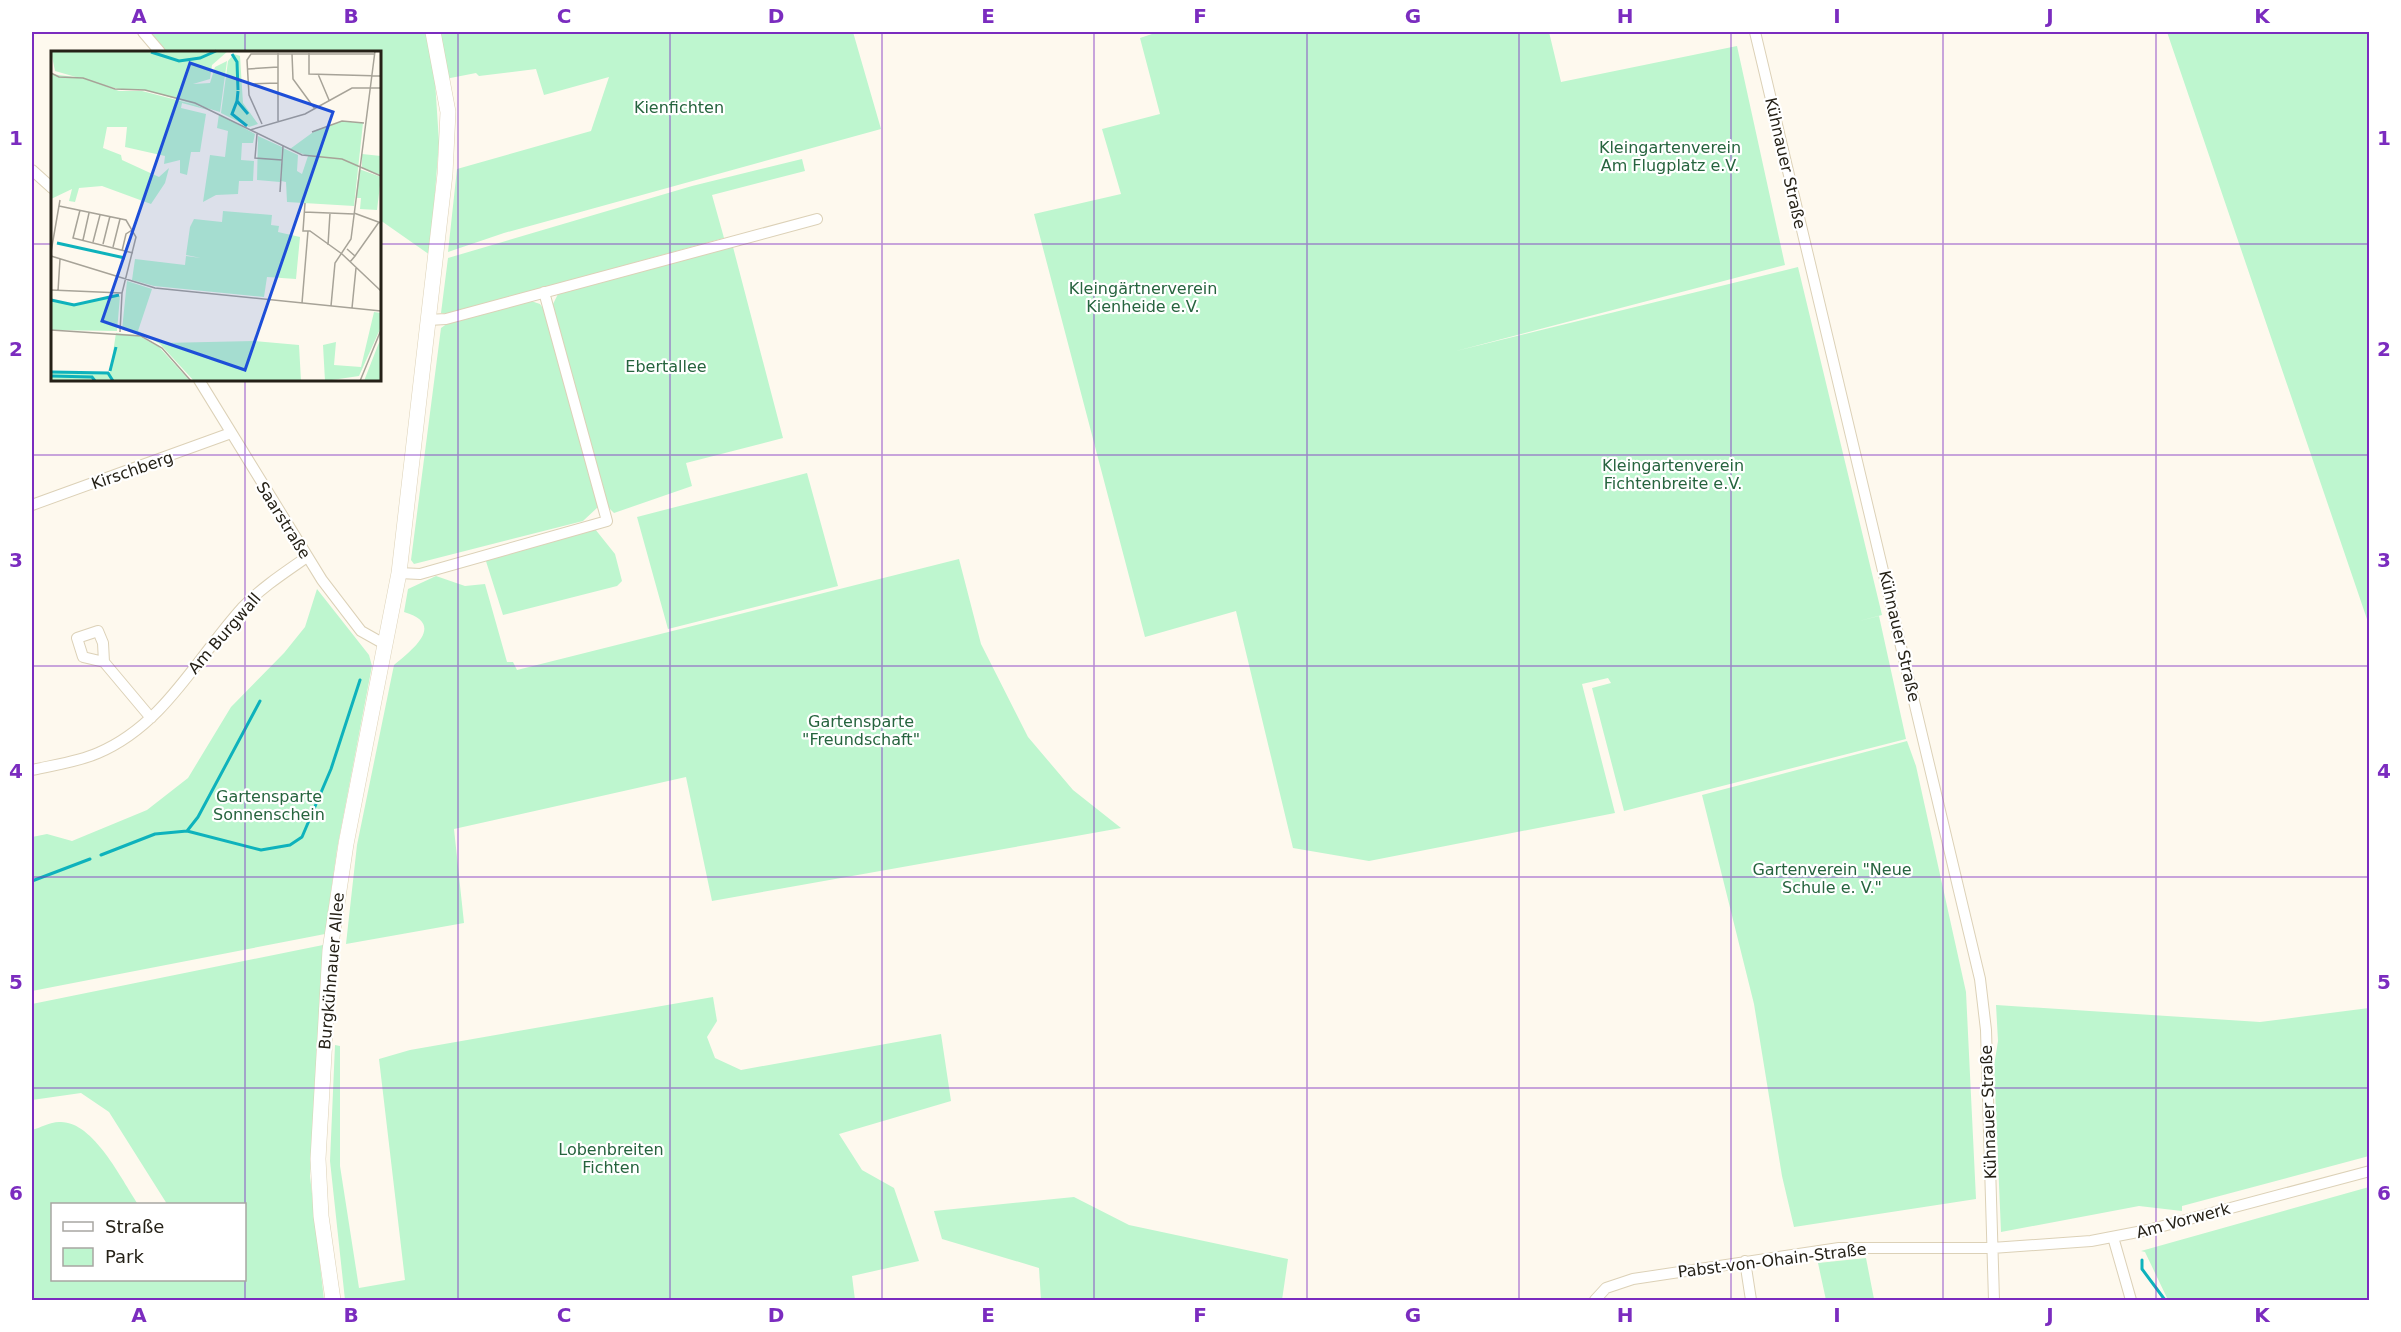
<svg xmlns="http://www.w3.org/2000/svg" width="2401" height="1332" viewBox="0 0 2401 1332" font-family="'DejaVu Sans',sans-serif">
	<rect width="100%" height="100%" fill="#fef9ee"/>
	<path fill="#bef6cf" d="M146 32H853L881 129 504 233 448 252 457 169 591 131 609 77 544 95 536 69 479 76 476 73 435 81 439 142 430 255 380 220V52H164Z
		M1158 32H1549L1561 82 1737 46 1785 265 1456 351 1798 267 1882 615 1859 621 1879 616 1906 739 1624 811 1592 688 1611 683 1608 678 1582 684 1615 813 1369 861 1293 848 1236 611 1145 637 1034 214 1121 194 1102 129 1160 114 1140 38Z
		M2167 32H2369V625Z
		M802 159 805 171 712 195 724 238 447 314 441 313 448 258 692 186Z
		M733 247 783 438 686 463 692 486 614 513 607 506 552 306 559 292Z
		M531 301 540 304 544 310 598 507 583 521 414 564 411 560 441 328 448 323Z
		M807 473 838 586 668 629 637 517Z
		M595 529 615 554 622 581 617 586 503 615 485 558Z
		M959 559 981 644 1028 737 1073 790 1121 828 712 901 686 777 454 829 464 923 346 944 357 845 394 665C413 649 446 624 404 612L408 589 436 576 465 586 485 584 507 662H513L517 670Z
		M317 589 369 655 372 666 337 849 325 934 32 991V837L47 834 72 841 147 810 188 778 231 707 284 653 305 627Z
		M1907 741 1916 766 1966 992 1976 1199 1794 1227 1782 1176 1754 1004 1702 795Z
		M323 945 310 1176 324 1300H32V1130C40 1128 50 1122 59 1122 93 1120 121 1179 138 1204H52V1280H244V1204H167L109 1112 81 1093 32 1100V1004Z
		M713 997 717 1021 707 1037 715 1058 741 1070 941 1034 951 1101 839 1134 862 1170 894 1188 919 1261 852 1276 855 1300H345L330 1161 335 1045 340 1046V1166L359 1288 405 1280 379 1059 410 1050Z
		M1996 1005 2260 1022 2369 1008V1156L2182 1206V1211L2139 1206 2001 1232 1994 1066 1998 1041Z
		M2369 1187V1300H2168L2145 1252 2141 1251Z
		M1074 1197 1129 1225 1288 1259 1282 1300H1041L1039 1268 942 1239 934 1211Z
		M1866 1258 1874 1299 1826 1300 1818 1263Z"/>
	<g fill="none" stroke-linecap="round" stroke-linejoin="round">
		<path stroke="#0eb2bc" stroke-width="3" d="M187 831 261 850 290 845 302 837 331 769 360 680
			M101 855 155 834 187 831 198 817 260 701
			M32 881 90 859
			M2142 1260V1269L2165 1300"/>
		<g stroke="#dcd1b7" stroke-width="12">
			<path id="street" d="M143 32 160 52
				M1755 32 1980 979 1986 1030 1994 1300
				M32 170 52 188
				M428 320 446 319 817 219
				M199 380 322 580 361 631 386 645
				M32 505 231 433
				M399 573 420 574 607 521 544 292
				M104 662 83 657 77 638 98 631 103 643 104 662 151 718
				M32 770C53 765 78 762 98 753 164 725 196 659 242 608 261 588 284 573 307 557
				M2113 1237 2131 1300
				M1745 1261 1751 1300
				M1595 1300 1606 1288 1633 1279 1839 1248H1992L2091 1241 2148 1230 2370 1171"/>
		</g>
		<g stroke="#dcd1b7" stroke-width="16">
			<path id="secondary" d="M333 1300 321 1216 318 1159 330 950 346 844 399 573 445 174 448 112 433 32"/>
		</g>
		<use href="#street" stroke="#fff" stroke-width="10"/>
		<use href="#secondary" stroke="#fff" stroke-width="15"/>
	</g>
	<path fill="none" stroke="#7b2cbf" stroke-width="1.5" stroke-opacity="0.55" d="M245 32V52M458 32V1300M670 32V1300M882 32V1300M1094 32V1300M1307 32V1300M1519 32V1300M1731 32V1300M1943 32V1300M2156 32V1300M32 244H52M380 244H2370M245 380V1300M32 455H2370M32 666H2370M32 877H2370M32 1088H2370"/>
	<g text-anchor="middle" stroke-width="4.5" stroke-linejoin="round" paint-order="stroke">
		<g font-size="16" fill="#26643e" stroke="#fff">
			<text x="679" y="113">Kienfichten</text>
			<text x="1670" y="153">Kleingartenverein<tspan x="1670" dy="18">Am Flugplatz e.V.</tspan></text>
			<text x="1143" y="294">Kleingärtnerverein<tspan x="1143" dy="18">Kienheide e.V.</tspan></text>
			<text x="666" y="372">Ebertallee</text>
			<text x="1673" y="471">Kleingartenverein<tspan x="1673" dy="18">Fichtenbreite e.V.</tspan></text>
			<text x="861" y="727">Gartensparte<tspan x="861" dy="18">"Freundschaft"</tspan></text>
			<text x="269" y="802">Gartensparte<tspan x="269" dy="18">Sonnenschein</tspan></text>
			<text x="1832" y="875">Gartenverein "Neue<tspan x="1832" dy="18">Schule e. V."</tspan></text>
			<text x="611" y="1155">Lobenbreiten<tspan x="611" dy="18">Fichten</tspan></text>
		</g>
		<g font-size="16" fill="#252117" stroke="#fff">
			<text transform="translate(1786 163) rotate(77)" y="6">Kühnauer Straße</text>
			<text transform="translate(132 470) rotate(-19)" y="6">Kirschberg</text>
			<text transform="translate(284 520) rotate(58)" y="6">Saarstraße</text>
			<text transform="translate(224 633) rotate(-49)" y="6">Am Burgwall</text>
			<text transform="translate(1900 636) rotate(77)" y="6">Kühnauer Straße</text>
			<text transform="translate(331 971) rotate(-85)" y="6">Burgkühnauer Allee</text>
			<text transform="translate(1988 1112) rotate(-92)" y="6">Kühnauer Straße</text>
			<text transform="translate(2183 1220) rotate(-15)" y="6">Am Vorwerk</text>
			<text transform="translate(1772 1260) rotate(-7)" y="6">Pabst-von-Ohain-Straße</text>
		</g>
	</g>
	<g transform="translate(51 51)">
		<rect width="330" height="330" fill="#fef9ee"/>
		<path d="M0 0H177L161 14 159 28 142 33 159 32 164 16 176 10 169 61 95 39 67 38 4 20ZM183 3 189 5 192 52 207 73 198 76 170 62 177 10ZM0 23 32 27 68 40H91L145 54 157 59 131 52 130 57 155 63 149 101H140L136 124 129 122V109L113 113 114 105 74 96 76 76H56L52 97 70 104 71 109 108 126 118 117 114 132 100 153 51 135 28 137 24 151 18 150 21 138 0 148ZM168 63 204 83 202 92H191L190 109 203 110 202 130H188L187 143 165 144 152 151 159 104 174 106 177 80 166 77ZM291 70 312 72 303 155 236 151 235 131 230 130 232 97 247 104 246 120 251 123 257 105 239 98 265 79ZM207 85 231 96 229 131 206 129ZM311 103 330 105V124L311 117ZM308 118 330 126 326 159 309 158 310 147H305ZM172 160 221 164 220 174 228 175 227 181 249 186 245 228 216 226 213 246 103 235 81 229 84 208 134 214 135 205 150 207 135 204 139 176 143 168 171 171ZM76 230 101 238 87 280 111 292 203 290 248 294 250 330H143L109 293 91 283 71 279ZM69 245 66 280 0 279V251L28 253ZM323 261 330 262V276L308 325 274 330 272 294 285 291 283 314 310 316ZM65 282 86 284 108 296 139 330H0V321H59ZM329 290 330 330H313L327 294Z" fill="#bef6cf"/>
		<path fill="none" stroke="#0eb2bc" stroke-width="3" d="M100 1 128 10 149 7 165 0M181 3 186 11 187 39M187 40 186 50 197 63M186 50 181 63 196 75M6 192 74 207M0 249 23 254 68 244M59 320 65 296M0 321 57 322 62 330M0 325 41 326 44 330"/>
		<path fill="none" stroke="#a7a398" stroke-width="1.5" d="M227 2V70M258 2V23L330 25M241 3 242 28 264 58M197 18 227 16M0 22 8 26 32 27 64 38 94 39 144 52 251 104 291 108 330 125M267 23 278 49M199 33 227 32M211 73 198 44 196 9 200 3H324M199 79 254 63 301 37H330M261 81 291 70 313 72M206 83 204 107 231 109M229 141 232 95M254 152 252 180H259L291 203 330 240M8 155 75 169 85 186 71 242 69 281M29 159 22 187 82 202M253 161 303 163M303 162 330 172M32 189 38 162M42 191 49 164M52 193 59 165M277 194 279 162M62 196 69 168M296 198 304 205 299 211M71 200 75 183 81 179M0 201 9 149M0 205 104 237 330 260M304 205 328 171M0 239 71 242M7 240 9 208M251 252 257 180M280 255 284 212 300 188 324 0M301 257 305 217M0 279 90 285 111 297 140 330M309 330 330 279"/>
		<path fill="#1d4ed8" fill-opacity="0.15" stroke="#1d4ed8" stroke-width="3" d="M139 12 282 61 194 319 51 270Z"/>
		<rect width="330" height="330" fill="none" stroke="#252117" stroke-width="3"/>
	</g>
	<rect width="2401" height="1332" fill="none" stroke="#ffffff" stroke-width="66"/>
	<rect x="51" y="1203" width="195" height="78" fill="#ffffff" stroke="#a8a6a2" stroke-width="1.5"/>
	<rect x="63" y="1222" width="30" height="9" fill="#ffffff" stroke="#a8a6a2" stroke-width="1.5"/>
	<text x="105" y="1233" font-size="18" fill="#252117">Straße</text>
	<rect x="63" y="1248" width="30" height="18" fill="#bef6cf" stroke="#a8a6a2" stroke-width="1.5"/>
	<text x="105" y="1263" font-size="18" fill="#252117">Park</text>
	<rect x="33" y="33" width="2335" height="1266" fill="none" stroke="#7b2cbf" stroke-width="2"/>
	<g font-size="20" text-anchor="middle" font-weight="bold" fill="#7b2cbf">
		<text x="139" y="23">A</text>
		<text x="351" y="23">B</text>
		<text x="564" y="23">C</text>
		<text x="776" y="23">D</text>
		<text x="988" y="23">E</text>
		<text x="1200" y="23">F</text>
		<text x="1413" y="23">G</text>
		<text x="1625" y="23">H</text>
		<text x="1837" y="23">I</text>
		<text x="2050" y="23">J</text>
		<text x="2262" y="23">K</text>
		<text x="16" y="145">1</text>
		<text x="2384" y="145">1</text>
		<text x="16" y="356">2</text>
		<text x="2384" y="356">2</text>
		<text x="16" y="567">3</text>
		<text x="2384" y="567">3</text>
		<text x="16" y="778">4</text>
		<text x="2384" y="778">4</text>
		<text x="16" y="989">5</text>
		<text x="2384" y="989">5</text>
		<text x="16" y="1200">6</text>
		<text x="2384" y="1200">6</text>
		<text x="139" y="1322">A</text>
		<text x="351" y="1322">B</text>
		<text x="564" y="1322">C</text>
		<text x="776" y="1322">D</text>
		<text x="988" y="1322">E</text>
		<text x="1200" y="1322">F</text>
		<text x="1413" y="1322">G</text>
		<text x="1625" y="1322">H</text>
		<text x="1837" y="1322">I</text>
		<text x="2050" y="1322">J</text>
		<text x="2262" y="1322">K</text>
	</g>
</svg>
